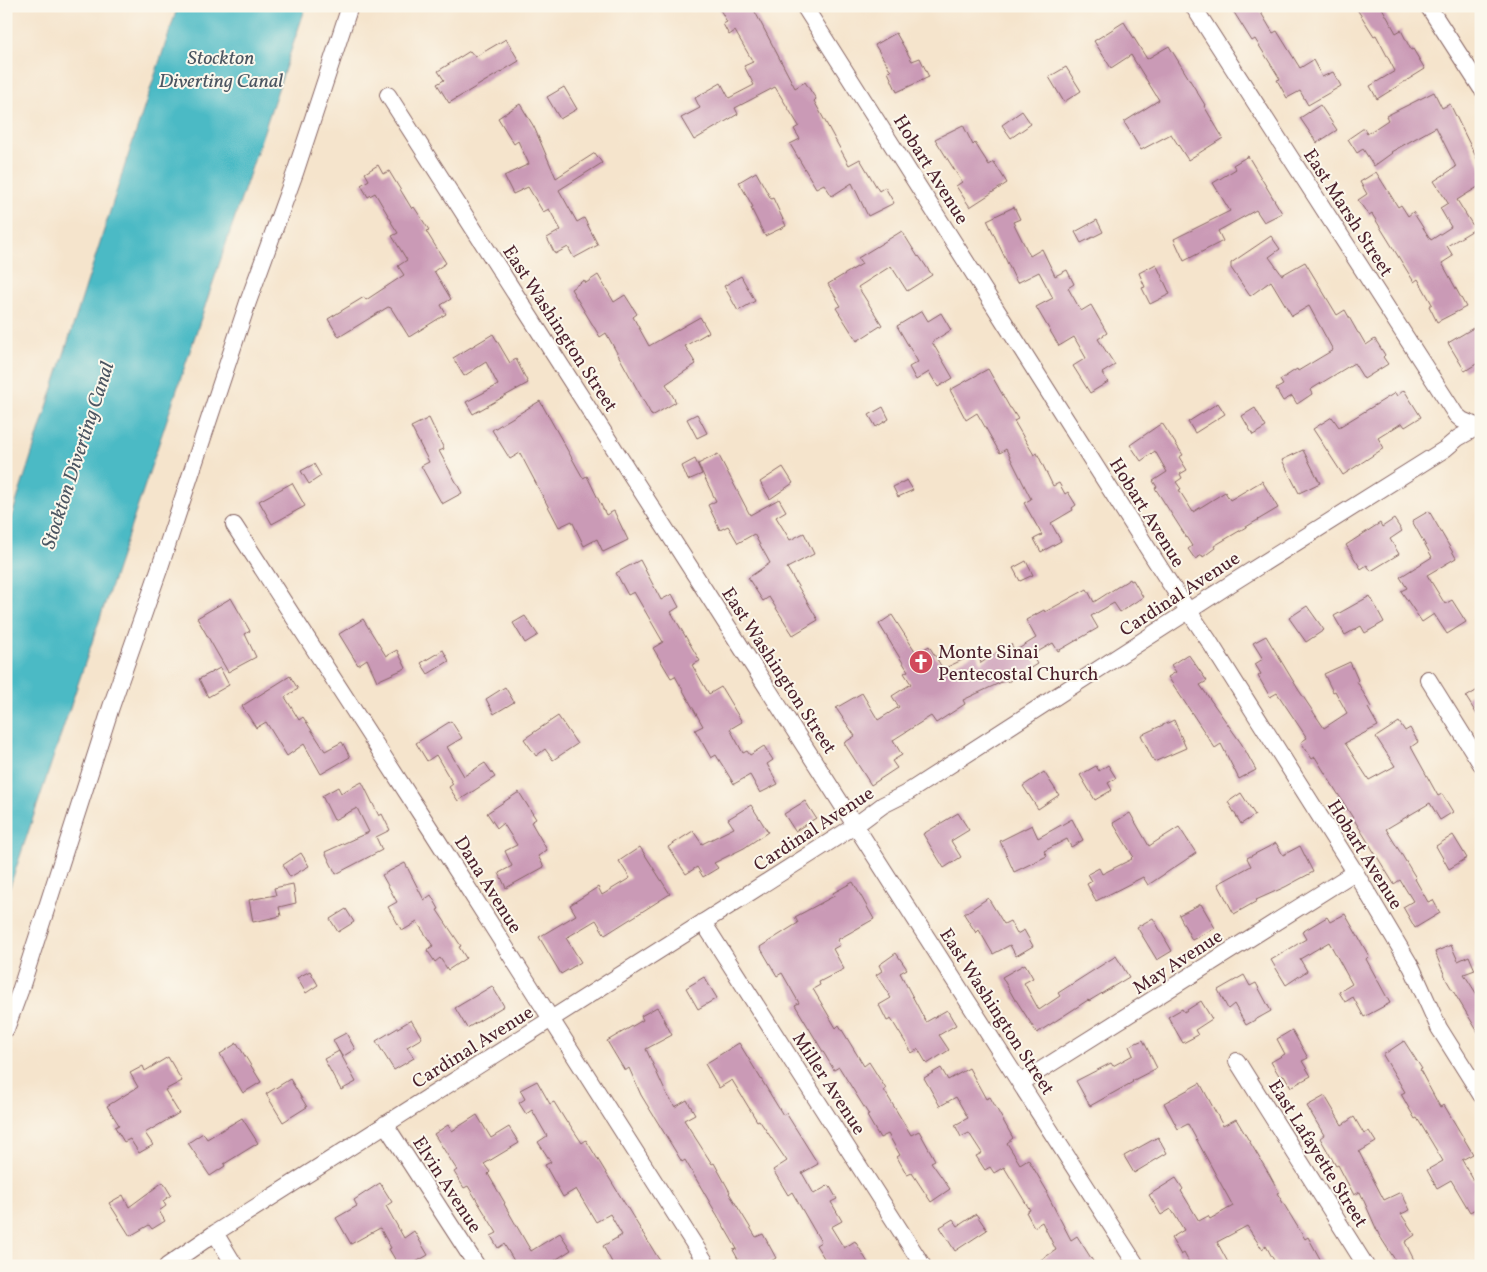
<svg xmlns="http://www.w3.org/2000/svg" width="1487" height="1272" viewBox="0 0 1487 1272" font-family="Vollkorn,serif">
	<rect width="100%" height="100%" fill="#fbf7ec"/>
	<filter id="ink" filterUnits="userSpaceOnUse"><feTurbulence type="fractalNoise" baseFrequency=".02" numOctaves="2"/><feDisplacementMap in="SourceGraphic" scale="10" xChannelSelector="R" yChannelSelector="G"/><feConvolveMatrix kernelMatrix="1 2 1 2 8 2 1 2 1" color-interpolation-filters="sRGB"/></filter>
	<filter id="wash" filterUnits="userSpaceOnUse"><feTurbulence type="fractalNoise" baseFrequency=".0096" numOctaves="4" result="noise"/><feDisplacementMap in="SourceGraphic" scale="20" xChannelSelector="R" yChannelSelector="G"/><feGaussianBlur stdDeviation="1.12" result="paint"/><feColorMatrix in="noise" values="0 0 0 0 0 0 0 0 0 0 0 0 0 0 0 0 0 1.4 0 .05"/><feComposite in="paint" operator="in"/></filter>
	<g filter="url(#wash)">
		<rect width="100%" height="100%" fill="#f5e4cc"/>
		<path fill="#4cbac5" stroke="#4b6c78" d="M178 6H306L6 898V534L124 168Z"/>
		<g id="blocks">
			<path fill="#ca9ab6" d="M718 6H752L795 88 805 82 816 99 814 101 849 165 860 159 879 191 885 187 894 203 868 216 852 183 832 196 824 184 816 188 790 144 800 139 794 129 799 126 775 87 735 108 738 114 694 140 681 118 700 108 695 98 721 83 729 98 754 85 744 66 753 62 735 31 729 35 723 24 727 22Z
				M1230 6H1257L1273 33 1277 31 1300 68 1313 60 1322 77 1333 72 1341 86 1308 105 1300 91 1287 98 1277 80 1280 79 1255 39 1252 41Z
				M1355 6H1381L1396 33 1401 30 1411 50 1413 49 1425 69 1377 99 1370 86 1395 71 1376 35 1374 36Z
				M1124 22 1147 59 1169 46 1205 105 1204 106 1223 138 1188 160 1171 134 1141 150 1124 122 1159 100 1131 55 1111 68 1094 41Z
				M896 33 912 61 920 58 929 77 897 92 888 72 891 71 875 45Z
				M506 39 519 61 449 103 437 84 444 80 438 71 470 51 475 57Z
				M1066 67 1081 91 1064 102 1049 77Z
				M564 87 577 109 560 119 547 97Z
				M1434 92 1442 108 1450 104 1481 167V185L1457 200 1475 229 1447 246 1453 256 1442 263 1466 307 1437 322 1429 306 1432 304 1418 279 1414 282 1372 214 1369 216 1358 200 1367 194 1360 182 1376 172 1398 207 1401 205 1408 216 1413 212 1431 240 1451 227 1440 208 1448 203 1434 181 1456 167 1436 127 1391 152 1392 153 1374 166 1363 149 1357 153 1348 139 1364 128 1367 134 1388 120 1386 116Z
				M520 104 534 127 556 178 595 153 602 163 559 190 577 222 584 218 598 245 574 258 568 247 555 254 547 238 561 230 549 209 543 212 528 187 513 194 504 176 529 164 518 141 514 144 498 118Z
				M1320 105 1337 130 1317 143 1300 118Z
				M1022 111 1031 124 1011 138 1002 125Z
				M963 125 973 145 975 143 989 165 994 162 1007 183 970 207 956 186 962 182 935 139Z
				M1248 156 1282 213 1264 222 1256 210 1218 231 1223 241 1184 261 1174 239 1230 211 1213 183 1236 169 1233 165Z
				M378 165 383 174 389 171 412 209 414 207 429 230 426 231 446 263 434 271 451 299 441 305 446 314 409 337 391 308 388 307 339 337 328 319 364 297 366 300 404 275 398 266 407 260 392 236 398 233 391 222H392L375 193 368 197 361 185 369 180 365 173Z
				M756 172 771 199 773 198 786 226 765 236 751 208 753 207 739 182Z
				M1014 207 1020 219 1013 222 1030 256 1042 249 1055 276 1067 270 1074 284 1068 288 1081 311 1091 305 1107 333 1098 339 1115 365 1102 373 1108 382 1090 393 1073 366 1086 358 1074 337 1059 346 1036 307 1053 298 1039 272 1017 283 987 220Z
				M1097 220 1103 232 1081 243 1075 232Z
				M902 231 918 257 919 256 932 275 907 291 891 266 858 287 882 325 857 341 836 308 841 306 828 284 862 264 858 258Z
				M1271 236 1280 249 1269 257 1282 275 1305 262 1337 315 1345 310 1358 333H1359L1366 345 1375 339 1385 355 1383 357 1388 364 1364 379 1354 363 1310 390 1312 394 1297 404 1292 396 1283 401 1276 389 1283 385 1280 380 1297 369 1298 371 1333 350 1309 306 1292 316 1271 281 1250 296 1231 268V263Z
				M1156 264 1170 294 1150 304 1142 288 1145 287 1139 273Z
				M598 275 614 302 625 295 637 314 633 317 649 346 700 317 709 332 685 346 696 364 666 384 676 402 652 416 606 333 600 337 571 289 584 280 586 283Z
				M741 276 755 301 738 311 724 286Z
				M922 311 928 321 941 313 951 330 932 342 953 378 938 387 929 372 916 380 909 367 918 362 897 326Z
				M1475 327 1481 336V361L1465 371 1448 343Z
				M493 334 510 363 516 359 528 383 473 414 466 402 498 385 486 362 464 376 453 358Z
				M988 369 1010 408H1011L1018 419 1014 421 1034 455 1037 453 1053 486 1059 483 1065 494 1068 492 1076 505 1072 508 1073 510 1051 523 1061 541 1041 552 1034 539 1042 535 1024 503 1031 499 1006 449 1000 453 977 413 966 420 950 390Z
				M1404 390 1421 417 1405 427 1402 423 1378 438 1384 448 1343 475 1313 429 1332 417 1339 427 1395 393 1397 396Z
				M540 401 583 478 587 476 606 515 614 511 628 540 603 552 597 539 584 546 572 521 559 527 520 453 510 459 492 430Z
				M1218 403 1225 414 1195 433 1188 422Z
				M883 407 889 419 876 427 869 415Z
				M1255 408 1266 427 1253 435 1242 416Z
				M697 414 707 433 697 438 687 419Z
				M429 418 444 449 439 451 462 493 442 504 421 466 429 462 411 427Z
				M1162 423 1183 455 1179 457 1187 470 1180 474 1182 478 1176 482 1181 489 1179 490 1193 512 1225 492 1230 500 1262 481 1278 508 1214 546 1215 548 1203 557 1202 555 1195 559 1188 549 1192 546 1155 488 1157 487 1153 481 1167 472 1155 451 1141 461 1130 445Z
				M1303 450 1320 483 1299 493 1282 460Z
				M718 454 750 515 779 499 786 511 776 517 790 540 804 533 814 554 787 568 818 620 793 635 769 597 763 601 748 578 770 563 754 534 738 543 728 526 720 530 708 505 716 501 698 464Z
				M695 459 702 474 688 480 682 466Z
				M314 464 321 476 309 484 301 471Z
				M783 467 793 483 770 499 760 482Z
				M907 480 913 490 898 497 893 487Z
				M292 483 305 506 272 524 259 501Z
				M1429 511 1456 558 1427 575 1445 604 1452 600 1466 622 1447 634 1434 614 1422 622 1401 591 1407 588 1400 577 1432 557 1412 521Z
				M1394 519 1402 531 1390 539 1399 554 1371 571 1367 565 1361 569 1346 545 1380 523 1382 527Z
				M640 560 661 600 672 594 679 607 671 612 700 661 692 665 709 694 721 687 742 722 730 729 743 753 747 751 750 755 764 746 773 760 767 764 778 784 760 793 750 775 734 784 716 755 711 758 695 730 703 726 675 676 671 678 653 648 663 642 634 592 628 595 616 573Z
				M1026 561 1033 575 1020 581 1013 568Z
				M1130 579 1131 581 1133 580 1143 597 1120 612 1114 603 1091 616 1098 628 1058 651 1053 643 1032 655 1037 664 1008 682 1006 680 963 700 965 704 936 723 931 716 893 740 902 755 892 761 897 768 871 785 844 743 855 736 836 708 862 693 878 720 899 707 892 696 911 684 904 673 908 671 879 624 892 615 917 654 929 646 943 669 977 653 981 663 1011 644 1015 651 1036 638 1026 620 1044 610 1045 612 1087 589 1094 602Z
				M1370 596 1384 622 1365 633 1361 626 1345 635 1334 616Z
				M231 598 250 631 245 634 256 657 228 672 197 618Z
				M1307 606 1324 630 1306 642 1289 618Z
				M525 616 538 635 525 643 513 623Z
				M363 619 386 656 397 650 406 668 377 681 367 659 358 665 339 634Z
				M1266 636 1298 689 1324 728 1347 713 1335 691 1333 692 1324 674 1350 662 1358 680 1357 681 1371 707 1368 708 1378 726 1345 743 1369 780 1395 766 1376 737 1399 722 1405 731 1410 728 1418 742 1411 747 1438 796 1442 794 1453 812 1440 820 1430 803 1386 829 1416 878 1415 879 1428 902 1433 900 1440 913 1415 928 1403 907 1413 901 1400 880 1394 884 1315 757 1312 759 1301 742 1307 738 1277 693 1270 697 1258 676 1261 674 1255 664 1263 659 1253 643Z
				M443 650 449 661 428 674 421 663Z
				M1188 654 1207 681 1200 685 1241 743 1256 770 1239 779 1221 744 1215 748 1168 677 1176 672 1171 665Z
				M220 668 229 685 208 697 199 679Z
				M290 676 298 689 285 697 299 720 303 717 325 751 342 742 350 757 321 774 304 744 287 756 266 722 256 728 242 706Z
				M505 687 514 702 494 714 486 699Z
				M1481 688V721L1466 697Z
				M558 716 577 744 553 760 545 749 536 756 524 739Z
				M1174 720 1186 748 1154 762 1141 735Z
				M451 721 462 738 447 747 464 776 485 763 495 777 458 801 449 787 453 784 436 755 427 761 416 743Z
				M1108 765 1116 778 1108 783 1112 790 1095 800 1080 775 1096 766 1099 771Z
				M1044 772 1059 795 1038 809 1023 786Z
				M362 782 379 816 382 814 390 830 376 837 382 850 336 874 325 852 369 832 357 808 334 820 322 796 338 787 341 793Z
				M519 792 536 819 531 822 547 850 538 856 544 867 506 888 499 873 512 866 505 851 517 845 503 823 497 828 487 813Z
				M1241 793 1255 815 1241 824 1228 802Z
				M805 801 816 818 795 831 784 814Z
				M751 805 768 832 744 848 714 863 718 868 703 877 697 867 686 874 668 847 693 831 702 844 734 828 728 819Z
				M958 813 969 830 951 841 961 857 944 868 923 834Z
				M1130 813 1149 846 1179 827 1196 853 1148 885 1143 877 1096 901 1087 884 1092 881 1088 874 1099 868 1102 874 1132 859 1131 858 1133 856 1113 823Z
				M1072 819 1083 840 1071 847 1067 839 1044 851 1047 856 1014 872 1000 841 1032 825 1038 838Z
				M1453 835 1467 858 1449 869 1436 846Z
				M1276 843 1283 855 1300 846 1313 872 1285 887 1256 900 1257 901 1234 914 1218 884 1251 866 1247 858Z
				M640 847 670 894 605 935 596 920 566 938 581 962 561 974 539 937 576 915 570 905 598 887 602 895 630 878 619 861Z
				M301 853 309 866 290 877 283 865Z
				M405 863 424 900 431 895 439 909 437 910 461 946 459 947 466 958 448 970 440 958 435 962 427 950 433 946 417 922 402 931 388 907 397 902 382 875Z
				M853 882 874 919 837 940 840 945 833 949 844 969 819 982 820 985 813 989 836 1028 839 1025 864 1066 869 1062 886 1089 884 1090 911 1135 919 1131 935 1160 931 1162 950 1189 931 1202 912 1173 907 1175 897 1157 900 1155 888 1134 880 1138 867 1116 869 1115 839 1067 834 1070 795 1005 799 1003 782 973 777 976 760 947 798 923 795 917 834 896 833 893Z
				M293 884 296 903 279 907 281 916 253 922 249 900 276 895 274 888Z
				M988 898 1004 924 1010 921 1017 934 1024 930 1033 946 1016 956 1010 945 993 954 979 930 976 933 964 914Z
				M1201 904 1215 928 1192 940 1179 915Z
				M346 909 354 922 338 932 330 919Z
				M1345 914 1369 956 1366 959 1390 1003 1364 1017 1353 997 1345 1002 1339 992 1352 984 1329 942 1300 959 1307 971 1286 985 1271 960 1306 939 1302 932 1327 917 1330 922Z
				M1153 918 1172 951 1157 960 1137 927Z
				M1451 945 1458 961 1469 956 1475 970 1464 974 1481 1001V1037L1447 981 1435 952Z
				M896 953 907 969 900 973 926 1022 947 1010 956 1025 939 1035 949 1050 927 1064 918 1049 912 1053 891 1019 887 1021 879 1005 891 998 876 975 882 971 879 965Z
				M1116 956 1129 977 1089 1001 1088 1000 1037 1033 1016 1000H1015L1002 977 1025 964 1033 978 1024 983 1039 1010 1060 996 1058 993Z
				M310 971 318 985 306 993 297 978Z
				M1244 975 1250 986 1256 983 1271 1011 1246 1025 1234 1004 1228 1009 1218 990Z
				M704 977 717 998 698 1009 686 988Z
				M492 986 504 1006 467 1028 455 1008Z
				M1201 1001 1212 1019 1195 1030 1198 1035 1183 1043 1168 1017 1182 1009 1184 1012Z
				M657 1007 672 1035 646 1049 665 1091 675 1107 687 1100 695 1114 684 1120 712 1164 714 1163 730 1192 729 1193 756 1237 763 1234 776 1258 763 1266H742L733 1250 737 1249 685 1160 682 1162 641 1095 629 1068 625 1071 607 1041 643 1020 641 1016Z
				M411 1020 422 1038 407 1047 414 1058 394 1070 376 1041Z
				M1292 1030 1308 1058 1302 1061 1311 1076 1291 1087 1284 1075 1280 1077 1271 1062 1285 1054 1277 1039Z
				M346 1033 355 1049 342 1057 333 1040Z
				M1143 1040 1157 1068 1132 1081 1133 1082 1090 1106 1076 1081 1111 1063 1113 1066 1133 1055 1129 1046Z
				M1404 1041 1422 1069 1420 1070 1440 1107 1444 1105 1473 1154 1462 1160 1474 1181 1481 1177V1206L1470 1212 1451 1180 1437 1188 1427 1170 1443 1161 1417 1118 1415 1119 1401 1094 1405 1092 1383 1055Z
				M237 1043 261 1082 243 1093 220 1054Z
				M739 1043 783 1115 786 1113 818 1164 802 1173 814 1194 829 1185 837 1199 831 1202 842 1221 831 1227 844 1248 855 1241 870 1266H829L816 1245 821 1242 792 1192 788 1195 773 1170 787 1161 759 1120 757 1121 732 1080 719 1088 705 1064Z
				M339 1051 356 1082 341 1090 324 1059Z
				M168 1057 182 1081 165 1090 179 1113 145 1133 153 1145 139 1153 130 1139 124 1142 115 1127 119 1125 107 1106 138 1087 130 1073 143 1066 145 1071Z
				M941 1068 948 1080 969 1068 986 1099 990 1097 1013 1138 1007 1143 1020 1164 1028 1159 1047 1191 1046 1192 1071 1240 1077 1236 1096 1266H1031L1056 1250 1042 1222 1034 1227 1026 1212 1030 1210 1004 1167 994 1173 990 1167 985 1170 976 1156 982 1153 969 1133 961 1137 955 1125 968 1118 956 1097 940 1106 924 1078Z
				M290 1079 307 1107 283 1122 266 1094Z
				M537 1081 550 1104 554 1102 567 1123 568 1122 582 1143 586 1140 663 1266H614L603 1246 622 1235 610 1214 596 1222 576 1189 563 1197 545 1165 551 1162 538 1142 547 1136 532 1110 526 1114 519 1103 525 1099 520 1090Z
				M1200 1083 1223 1126 1236 1119 1269 1174 1279 1192 1277 1193 1305 1239 1308 1237 1324 1266H1277L1266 1246 1262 1249 1247 1226 1217 1242 1230 1266H1191L1184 1253 1181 1255 1171 1238 1184 1230 1171 1209 1161 1215 1149 1195 1176 1178 1183 1189 1181 1191 1199 1221 1208 1216 1210 1219 1233 1206 1188 1124 1178 1129 1164 1103Z
				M1325 1096 1342 1125 1354 1117 1364 1134 1369 1131 1376 1142 1359 1152 1384 1200 1401 1192 1410 1210 1401 1214 1415 1235 1405 1242 1417 1266H1399L1379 1235 1360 1192 1354 1195 1338 1165 1336 1166 1320 1138 1324 1135 1307 1106Z
				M477 1115 491 1138 509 1127 519 1143 484 1164 490 1172 488 1174 505 1203 504 1204 531 1251 560 1233 571 1250 546 1266H517L504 1244 498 1248 491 1236 497 1233 468 1186 464 1188 454 1172 457 1170 434 1134 448 1125 452 1131Z
				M242 1118 258 1143 224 1164 225 1166 210 1176 188 1143 203 1133 207 1139Z
				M1158 1137 1167 1153 1134 1173 1124 1156Z
				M163 1182 171 1195 163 1201 166 1206 159 1211 165 1221 152 1229 149 1225 130 1236 109 1203 123 1195 129 1207Z
				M380 1183 392 1202 386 1206 404 1238 414 1231 428 1255 409 1266H399L389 1249 391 1248 380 1228 351 1244 336 1218 357 1206 354 1200Z
				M976 1214 987 1230 955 1251 940 1227 953 1219 958 1226Z"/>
		</g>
	</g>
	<g filter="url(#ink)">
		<use href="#blocks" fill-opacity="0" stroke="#866463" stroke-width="1"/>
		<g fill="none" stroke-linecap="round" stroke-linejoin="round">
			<g stroke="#866463" stroke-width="18">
				<path id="street" d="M804 6 1169 582 1209 641 1355 872 1412 968 1439 1028 1481 1095
					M1193 6 1456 415 1462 420 1481 428
					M1428 6 1481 88
					M388 95 1137 1266
					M234 525 431 830 708 1266
					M1428 679 1481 764
					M703 922 923 1266
					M6 1029 20 991 111 707 160 567 248 302 295 173 350 6
					M1237 1061 1366 1266
					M1020 1083 1355 872
					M385 1124 477 1266
					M215 1233 235 1266
					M167 1266 215 1233 856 825 883 805 905 794 1235 581 1445 449 1458 438 1481 425"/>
			</g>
			<use href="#street" stroke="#fff" stroke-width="16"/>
		</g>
	</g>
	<defs>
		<g id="church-disc" transform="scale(1.25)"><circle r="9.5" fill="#d1495b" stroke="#fbf7ec"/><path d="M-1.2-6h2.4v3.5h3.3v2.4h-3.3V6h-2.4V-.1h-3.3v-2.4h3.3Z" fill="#fff"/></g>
	</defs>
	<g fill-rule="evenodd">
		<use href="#church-disc" x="921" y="662"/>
	</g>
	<g text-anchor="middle" stroke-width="4" stroke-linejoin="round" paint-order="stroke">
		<g font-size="19" fill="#4a1f2b" stroke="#fbf7ec">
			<text transform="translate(932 169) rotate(58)" y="7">Hobart Avenue</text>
			<text transform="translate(1349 212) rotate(57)" y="7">East Marsh Street</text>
			<text transform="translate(561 328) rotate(57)" y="7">East Washington Street</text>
			<text transform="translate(1148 512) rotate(58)" y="7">Hobart Avenue</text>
			<text transform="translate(1179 593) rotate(-33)" y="7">Cardinal Avenue</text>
			<text transform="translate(780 670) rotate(57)" y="7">East Washington Street</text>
			<text transform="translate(813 828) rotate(-33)" y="7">Cardinal Avenue</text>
			<text transform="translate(1366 854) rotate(58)" y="7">Hobart Avenue</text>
			<text transform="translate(489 884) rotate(58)" y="7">Dana Avenue</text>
			<text transform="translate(1177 961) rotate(-33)" y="7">May Avenue</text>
			<text transform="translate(998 1011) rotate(57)" y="7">East Washington Street</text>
			<text transform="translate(472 1046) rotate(-32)" y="7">Cardinal Avenue</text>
			<text transform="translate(830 1083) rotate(57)" y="7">Miller Avenue</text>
			<text transform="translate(1319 1153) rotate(58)" y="7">East Lafayette Street</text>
			<text transform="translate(448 1184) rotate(57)" y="7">Elvin Avenue</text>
		</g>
		<g font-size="19" fill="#4a1f2b" stroke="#fbf7ec" text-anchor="start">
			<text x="938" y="658">Monte Sinai<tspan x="938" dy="22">Pentecostal Church</tspan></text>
		</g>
		<g font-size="20" font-style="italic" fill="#4b5561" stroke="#fbf7ec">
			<text x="221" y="64">Stockton<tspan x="221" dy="23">Diverting Canal</tspan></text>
			<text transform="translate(77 455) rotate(-72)" y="7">Stockton Diverting Canal</text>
		</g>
	</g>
	<rect width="1487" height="1272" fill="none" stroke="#fbf7ec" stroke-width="25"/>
</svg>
